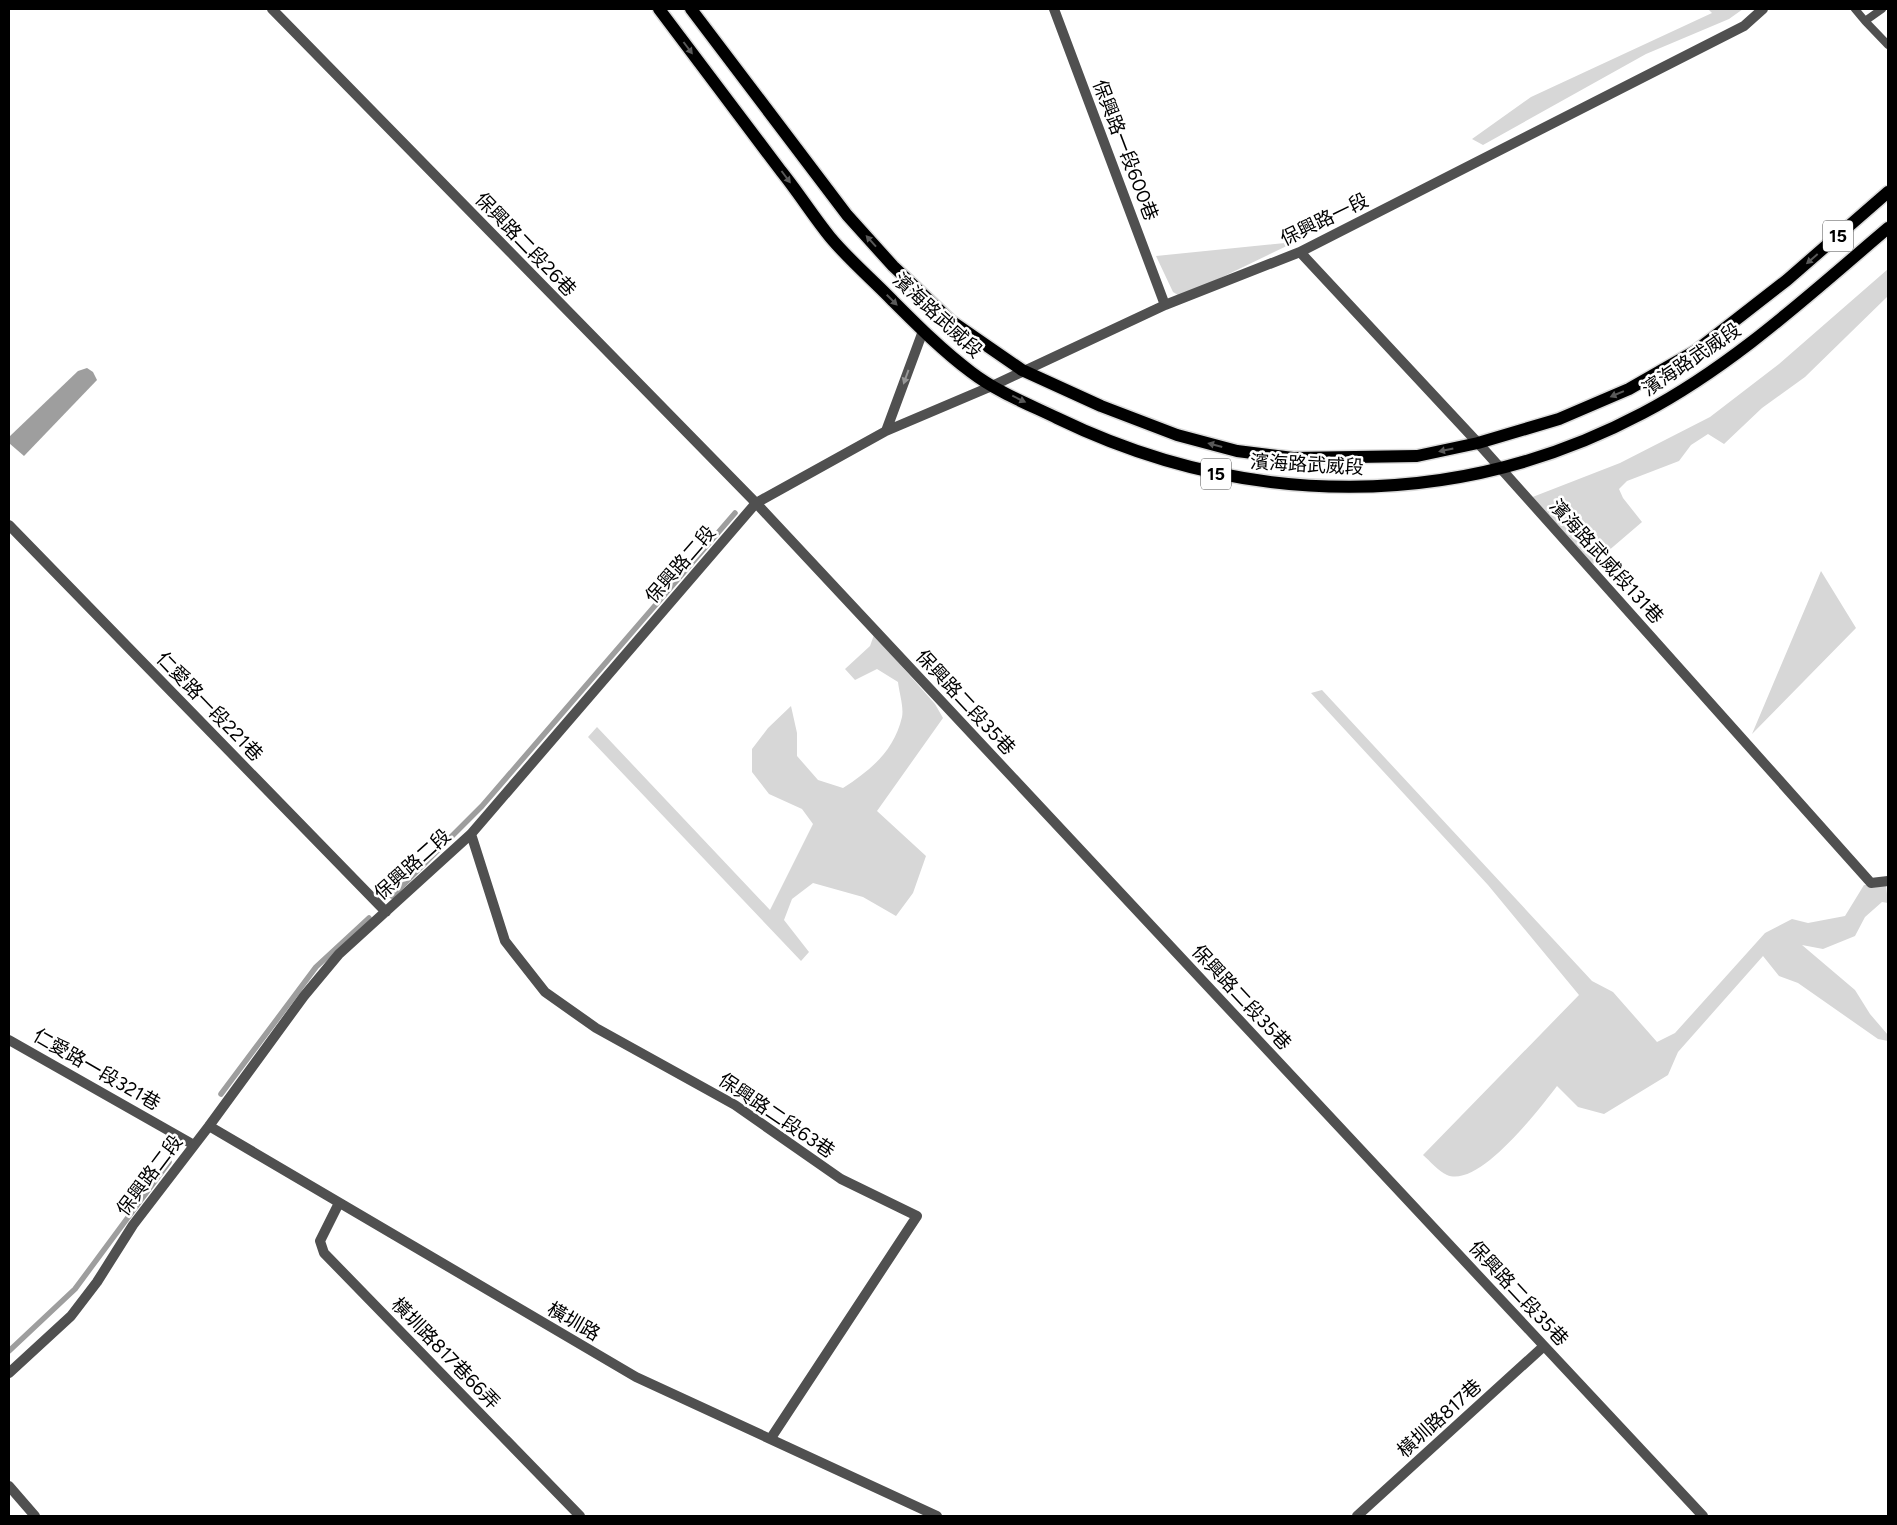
<svg xmlns="http://www.w3.org/2000/svg" width="1897" height="1525" viewBox="0 0 1897 1525" font-family="Figtree,'Noto Sans TC',sans-serif">
	<rect width="100%" height="100%" fill="#fff"/>
	<path fill="#d7d7d7" d="M1708 9H1743L1729 19 1646 54 1483 145 1472 139 1531 97 1712 13Z
		M1295 242 1181 297 1173 292 1156 256Z
		M1888 269V296L1805 377 1762 408 1724 444 1708 434 1691 445 1679 461 1627 481 1619 489 1623 498 1642 522 1593 564 1530 498 1620 463 1710 417 1779 364Z
		M1821 571 1856 628 1752 734Z
		M874 635 935 704 943 718 877 811 926 856 913 893 896 916 863 897 813 883 792 899 784 920 809 952 801 961 588 737 597 727 770 910 813 824 802 809 769 794 752 772V749L768 728 791 706 797 733V756L818 780 843 788C871 770 894 751 902 717 904 707 899 692 898 682L877 669 855 680 845 669 870 646Z
		M1322 690 1592 981 1613 992 1657 1042 1675 1033 1765 933 1792 919 1808 923 1845 916 1864 885H1886L1888 903 1882 902 1865 917 1855 936 1823 949 1802 945 1855 990 1870 1014 1888 1035V1041L1878 1039 1798 983 1779 976 1763 956 1678 1052 1668 1075 1604 1114 1578 1107 1557 1086C1540 1108 1479 1189 1447 1175 1438 1171 1430 1161 1423 1155L1579 995 1488 885 1311 693Z"/>
	<path fill="#9e9e9e" d="M87 368 93 372 97 380 24 456 9 443V437L78 371Z"/>
	<g fill="none" stroke-linecap="round" stroke-linejoin="round">
		<path stroke="#9e9e9e" stroke-width="5.5" d="M392 896 482 806 735 513
			M221 1094 316 967 369 918
			M9 1351 75 1289 169 1162"/>
		<g stroke="#dbdbdb" stroke-width="15">
			<path id="primary" d="M659 9C700 63 740 117 781 171 798 192 813 216 830 237 849 260 873 280 893 301 918 326 943 351 971 372 997 392 1028 404 1057 418 1245 509 1456 512 1643 413 1734 365 1810 294 1888 228
				M691 9 847 215 893 266 951 321 1022 370 1101 406 1177 435 1237 451 1293 458 1417 456 1478 443 1559 419 1629 389 1697 350 1787 280 1888 192"/>
		</g>
		<path stroke="#505050" stroke-width="8" d="M1855 9 1865 21 1882 9
			M1865 21 1888 45"/>
		<path stroke="#505050" stroke-width="10" d="M272 9 756 503 1703 1516
			M1054 9 1165 305
			M1300 252 1478 443 1871 883 1888 881
			M886 431 923 331
			M9 525 386 912
			M471 834 505 941 545 992 596 1028 735 1105 841 1179 917 1216 771 1438
			M9 1040 194 1145
			M209 1126 636 1377 937 1516
			M339 1203 320 1241 324 1253 580 1516
			M9 1373 71 1316 97 1282 133 1225 209 1126 304 996 339 954 471 834 756 503 886 431 992 386 1165 305 1300 252 1744 26 1763 9
			M9 1486 35 1516
			M1357 1516 1544 1346"/>
		<use href="#primary" stroke="#000" stroke-width="12"/>
	</g>
	<defs><path id="oneway-solid" d="M-6-.8H1V-3.2L6.5 0L1 3.2V.8H-6Z" transform="scale(1.25)"/></defs>
	<g fill="#595959">
		<use href="#oneway-solid" transform="translate(688 48) rotate(53)"/>
		<use href="#oneway-solid" transform="translate(786 177) rotate(53)"/>
		<use href="#oneway-solid" transform="translate(871 241) rotate(-132)"/>
		<use href="#oneway-solid" transform="translate(1812 259) rotate(139)"/>
		<use href="#oneway-solid" transform="translate(892 300) rotate(45)"/>
		<use href="#oneway-solid" transform="translate(1617 394) rotate(157)"/>
		<use href="#oneway-solid" transform="translate(1019 399) rotate(26)"/>
		<use href="#oneway-solid" transform="translate(1215 445) rotate(-165)"/>
		<use href="#oneway-solid" transform="translate(1446 450) rotate(168)"/>
	</g>
	<use fill="#969696" href="#oneway-solid" transform="translate(906 377) rotate(110)"/>
	<g text-anchor="middle" stroke-width="5" stroke-linejoin="round" paint-order="stroke">
		<g fill="#fff" stroke="#4c4c4c" stroke-width="1">
			<rect x="1823" y="220.5" width="30" height="31" rx="4"/>
			<rect x="1201" y="458.5" width="30" height="31" rx="4"/>
		</g>
		<g font-size="18" font-weight="bold" fill="#000">
			<text x="1838" y="242">15</text>
			<text x="1216" y="480">15</text>
		</g>
		<g font-size="19" fill="#000" stroke="#fff">
			<text transform="translate(1126 150) rotate(69)" y="7">保興路一段600巷</text>
			<text transform="translate(1324 219) rotate(-26)" y="7">保興路一段</text>
			<text transform="translate(526 244) rotate(46)" y="7">保興路二段26巷</text>
			<text transform="translate(938 315) rotate(43)" y="7">濱海路武威段</text>
			<text transform="translate(1691 359) rotate(-34)" y="7">濱海路武威段</text>
			<text transform="translate(1307 464) rotate(3)" y="7">濱海路武威段</text>
			<text transform="translate(1607 561) rotate(48)" y="7">濱海路武威段131巷</text>
			<text transform="translate(680 564) rotate(-49)" y="7">保興路二段</text>
			<text transform="translate(966 702) rotate(47)" y="7">保興路二段35巷</text>
			<text transform="translate(210 706) rotate(46)" y="7">仁愛路一段221巷</text>
			<text transform="translate(412 864) rotate(-42)" y="7">保興路二段</text>
			<text transform="translate(1242 997) rotate(47)" y="7">保興路二段35巷</text>
			<text transform="translate(97 1069) rotate(30)" y="7">仁愛路一段321巷</text>
			<text transform="translate(777 1115) rotate(34)" y="7">保興路二段63巷</text>
			<text transform="translate(149 1175) rotate(-53)" y="7">保興路二段</text>
			<text transform="translate(1519 1293) rotate(47)" y="7">保興路二段35巷</text>
			<text transform="translate(574 1321) rotate(30)" y="7">橫圳路</text>
			<text transform="translate(446 1353) rotate(46)" y="7">橫圳路817巷66弄</text>
			<text transform="translate(1439 1418) rotate(-42)" y="7">橫圳路817巷</text>
		</g>
	</g>
	<rect width="1897" height="1525" fill="none" stroke="#000000" stroke-width="20"/>
</svg>
